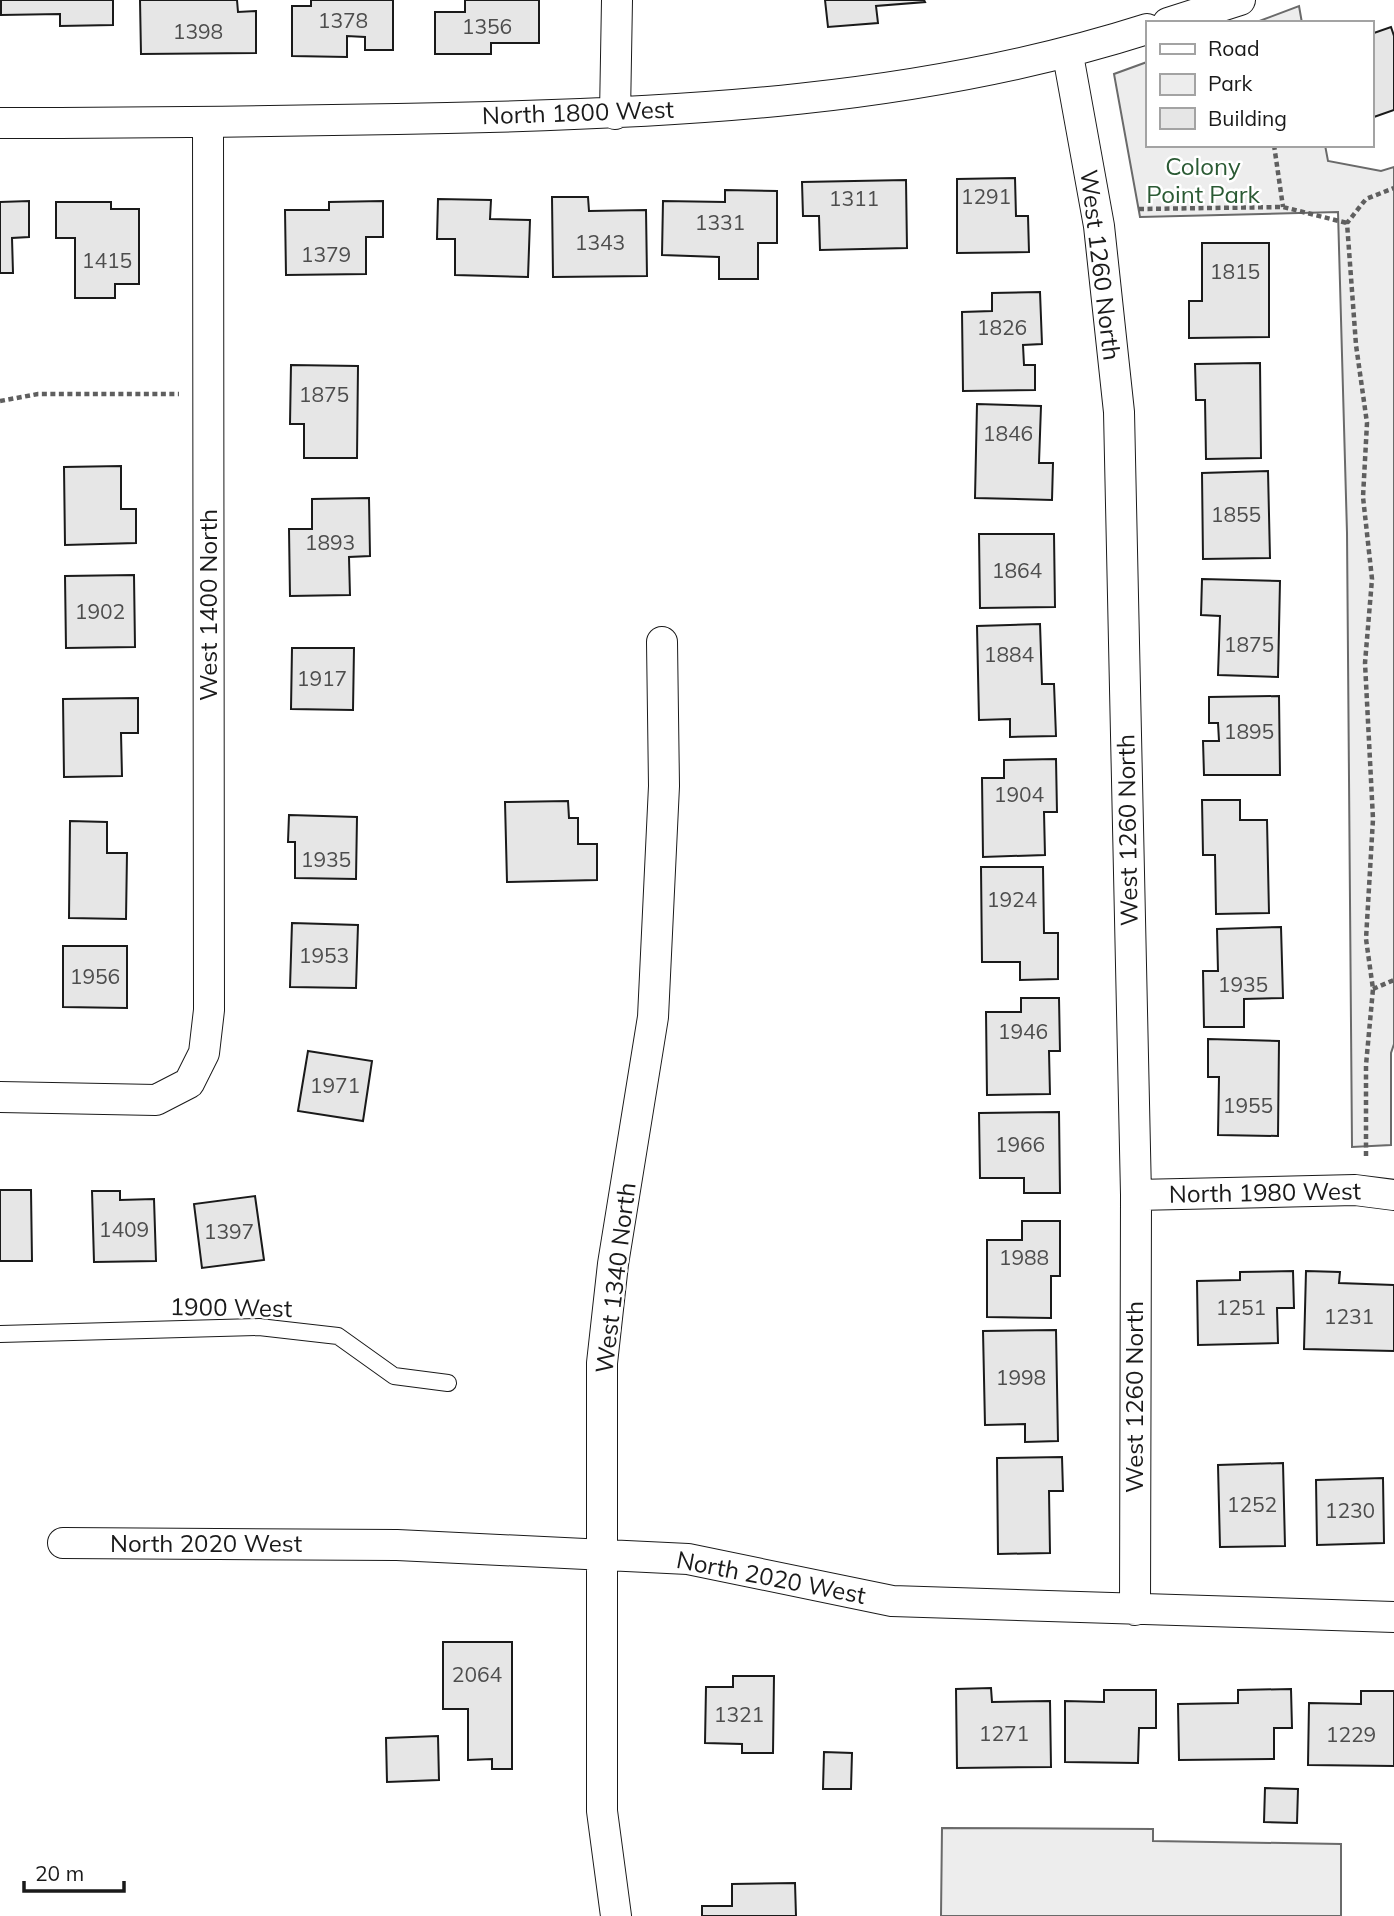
<svg xmlns="http://www.w3.org/2000/svg" width="1394" height="1916" viewBox="0 0 1394 1916" font-family="Mulish,sans-serif">
	<rect width="100%" height="100%" fill="#fff"/>
	<path fill="#ededed" stroke="#6a6a6a" stroke-width="2" d="M1299 6 1302 23H1254Z
		M1147 62V145H1325L1328 161 1381 171 1394 167V1044L1391 1053V1145L1352 1147 1347 533 1338 212 1140 217 1114 74Z
		M942 1828 1153 1829V1841L1341 1844V1916H941Z"/>
	<path fill="#e6e6e6" stroke="#1a1a1a" stroke-width="2" d="M1 0H113V25L60 26V14L1 15Z
		M140 0H237L238 12 256 11V53L141 54Z
		M311 0H393V50H365V37L347 36V57L292 56V6H311Z
		M465 0H539V43H491V54H435V12H465Z
		M825 0H924L925 2 876 6 878 23 828 27Z
		M1391 27 1394 36V110L1371 118V34Z
		M1015 178 1016 216H1028L1029 252 957 253V179Z
		M906 180 907 248 820 250 819 216H803L802 182Z
		M725 190 777 191V243H758V279H719V257L662 255 663 201 725 202Z
		M552 197H588L589 211 646 210 647 276 553 277Z
		M438 199 491 200 490 219 530 220 528 277 455 275V239H437Z
		M29 201V237L12 238 13 273H0V202Z
		M383 201V237H366V274L286 275 285 210H329V202Z
		M56 202H111V209H139V284H115V298H75V238H56Z
		M1202 243H1269V337L1189 338V301H1202Z
		M1040 292 1042 344 1023 345 1024 365H1035V390L963 391 962 312 992 311V293Z
		M1260 363 1261 458 1206 459 1205 400H1196L1195 364Z
		M291 365 358 366 357 458H304V424H290Z
		M977 404 1041 406 1039 463H1053L1052 500 975 498Z
		M121 466V509H136V543L65 545 64 467Z
		M1268 471 1270 558 1203 559 1202 473Z
		M369 498 370 556 349 557 350 595 290 596 289 529H312V499Z
		M979 534H1054L1055 607 980 608Z
		M134 575 135 647 66 648 65 576Z
		M1202 579 1280 581 1278 677 1218 675 1220 616 1201 615Z
		M1040 624 1042 684H1054L1056 736 1010 737V719L979 720 977 626Z
		M292 648H354L353 710 291 709Z
		M1279 696 1280 775H1204L1203 741H1219L1218 723H1209V697Z
		M138 698V733H121L122 776 64 777 63 699Z
		M1056 759 1057 812H1044L1045 855 983 857 982 778H1004V760Z
		M1202 800H1240V820H1267L1269 913 1216 914 1215 855H1203Z
		M568 801 569 818H578V844H597V880L507 882 505 802Z
		M289 815 357 817 356 879 295 878V842H288Z
		M70 821 107 822V853H127L126 919 69 918Z
		M981 867H1043L1044 933H1058V979L1020 980V962H982Z
		M292 923 358 925 356 988 290 987Z
		M1281 927 1283 998 1244 999V1027H1204L1203 971H1218L1217 929Z
		M63 946H127V1008L63 1007Z
		M1021 998H1059L1060 1051H1049L1050 1094 987 1095 986 1012H1021Z
		M1208 1039 1279 1041 1278 1136 1218 1135 1219 1077H1208Z
		M308 1051 372 1061 363 1121 298 1111Z
		M1059 1112 1060 1193H1024V1178H980L979 1113Z
		M0 1190H31L32 1261H0Z
		M92 1191H120V1200L154 1199 156 1261 94 1262Z
		M255 1196 264 1260 202 1268 194 1204Z
		M1022 1221H1060V1276H1051V1318L987 1317V1240H1022Z
		M1293 1271 1294 1308H1277L1278 1343 1198 1345 1197 1281 1240 1280V1272Z
		M1306 1271 1340 1272 1339 1283 1394 1285V1351L1304 1349Z
		M1056 1330 1058 1441 1025 1442V1424L985 1425 983 1331Z
		M1062 1457 1063 1491H1049L1050 1553 998 1554 997 1458Z
		M1283 1463 1285 1546 1220 1547 1218 1465Z
		M1383 1478 1384 1543 1317 1545 1316 1480Z
		M443 1642H512V1769H492V1759L468 1760V1709H443Z
		M733 1676H774L773 1753H742V1744L705 1743 706 1687H733Z
		M991 1688 992 1702 1050 1701 1051 1767 957 1768 956 1689Z
		M1291 1689 1292 1728H1274V1759L1179 1760 1178 1704 1238 1703V1690Z
		M1104 1690H1156V1728H1139L1138 1763 1065 1762V1701L1104 1702Z
		M1361 1691H1394V1766L1308 1765 1309 1703 1361 1704Z
		M438 1736 439 1780 387 1782 386 1738Z
		M824 1752 852 1753 851 1789H823Z
		M1265 1788 1298 1789 1297 1823 1264 1822Z
		M795 1883 796 1916H702V1906H732V1884Z"/>
	<g fill="none" stroke-linecap="round" stroke-linejoin="round">
		<g stroke="#1a1a1a" stroke-width="18">
			<path id="lane" d="M0 1334 259 1327 338 1336 394 1376 448 1383"/>
		</g>
		<g stroke="#1a1a1a" stroke-width="32">
			<path id="street" d="M1168 23 1240 0
				M1068 55 1099 226 1119 412 1136 1195 1135 1610
				M615 114 617 0
				M0 123C149 123 298 121 447 118 683 113 921 101 1147 29
				M0 1097 156 1100 189 1083 204 1053 209 1010 208 123
				M1136 1195 1355 1190 1394 1195
				M63 1543 397 1545 688 1559 892 1601 1394 1617
				M616 1916 602 1811V1363L613 1264 653 1017 664 786 662 642"/>
		</g>
		<path stroke="#5f5f5f" stroke-width="4.5" stroke-dasharray="5 3.5" stroke-linecap="butt" d="M1274 145 1283 207
			M1139 209 1283 207 1347 223
			M0 401 38 394H179
			M1373 989 1394 980
			M1366 1156V1065L1373 989 1366 939 1373 819 1365 663 1372 579 1363 497 1367 423 1356 345 1347 223 1366 199 1394 188"/>
		<use href="#lane" stroke="#fff" stroke-width="16"/>
		<use href="#street" stroke="#fff" stroke-width="30"/>
	</g>
	<g text-anchor="middle" stroke-width="5" stroke-linejoin="round" paint-order="stroke">
		<g font-size="21" fill="#4d4d4d">
			<text x="343" y="28">1378</text>
			<text x="487" y="34">1356</text>
			<text x="198" y="39">1398</text>
			<text x="986" y="204">1291</text>
			<text x="854" y="206">1311</text>
			<text x="720" y="230">1331</text>
			<text x="600" y="250">1343</text>
			<text x="326" y="262">1379</text>
			<text x="107" y="268">1415</text>
			<text x="1235" y="279">1815</text>
			<text x="1002" y="335">1826</text>
			<text x="324" y="402">1875</text>
			<text x="1008" y="441">1846</text>
			<text x="1236" y="522">1855</text>
			<text x="330" y="550">1893</text>
			<text x="1017" y="578">1864</text>
			<text x="100" y="619">1902</text>
			<text x="1249" y="652">1875</text>
			<text x="1009" y="662">1884</text>
			<text x="322" y="686">1917</text>
			<text x="1249" y="739">1895</text>
			<text x="1019" y="802">1904</text>
			<text x="326" y="867">1935</text>
			<text x="1012" y="907">1924</text>
			<text x="324" y="963">1953</text>
			<text x="95" y="984">1956</text>
			<text x="1243" y="992">1935</text>
			<text x="1023" y="1039">1946</text>
			<text x="335" y="1093">1971</text>
			<text x="1248" y="1113">1955</text>
			<text x="1020" y="1152">1966</text>
			<text x="124" y="1237">1409</text>
			<text x="229" y="1239">1397</text>
			<text x="1024" y="1265">1988</text>
			<text x="1241" y="1315">1251</text>
			<text x="1349" y="1324">1231</text>
			<text x="1021" y="1385">1998</text>
			<text x="1252" y="1512">1252</text>
			<text x="1350" y="1518">1230</text>
			<text x="477" y="1682">2064</text>
			<text x="739" y="1722">1321</text>
			<text x="1004" y="1741">1271</text>
			<text x="1351" y="1742">1229</text>
		</g>
		<g font-size="24" fill="#1a1a1a" stroke="#fff">
			<text transform="translate(578 113) rotate(-2)" y="8">North 1800 West</text>
			<text transform="translate(1100 265) rotate(83)" y="8">West 1260 North</text>
			<text transform="translate(209 605) rotate(-90)" y="8">West 1400 North</text>
			<text transform="translate(1128 830) rotate(-91)" y="8">West 1260 North</text>
			<text transform="translate(1265 1193) rotate(-1)" y="8">North 1980 West</text>
			<text transform="translate(616 1278) rotate(-83)" y="8">West 1340 North</text>
			<text transform="translate(231 1308) rotate(1)" y="8">1900 West</text>
			<text transform="translate(1135 1397) rotate(-90)" y="8">West 1260 North</text>
			<text x="206" y="1552">North 2020 West</text>
			<text transform="translate(771 1578) rotate(11)" y="8">North 2020 West</text>
		</g>
		<g font-size="24" fill="#2b5a34" stroke="#fff">
			<text x="1203" y="175">Colony<tspan x="1203" dy="28">Point Park</tspan></text>
		</g>
	</g>
	<rect x="1146" y="21" width="228" height="126" fill="#ffffff" stroke="#a3a3a3" stroke-width="2"/>
	<rect x="1160" y="44" width="35" height="10" fill="#ffffff" stroke="#a3a3a3" stroke-width="2"/>
	<text x="1208" y="56" font-size="21" fill="#1a1a1a">Road</text>
	<rect x="1160" y="74" width="35" height="21" fill="#ededed" stroke="#a3a3a3" stroke-width="2"/>
	<text x="1208" y="91" font-size="21" fill="#1a1a1a">Park</text>
	<rect x="1160" y="108" width="35" height="21" fill="#e6e6e6" stroke="#a3a3a3" stroke-width="2"/>
	<text x="1208" y="126" font-size="21" fill="#1a1a1a">Building</text>
	<path d="M24 1881v10h100v-10" fill="none" stroke="#1a1a1a" stroke-width="3.5"/>
	<text x="35" y="1881" font-size="21" fill="#1a1a1a" stroke="#ffffff" stroke-width="5" paint-order="stroke">20 m</text>
</svg>
